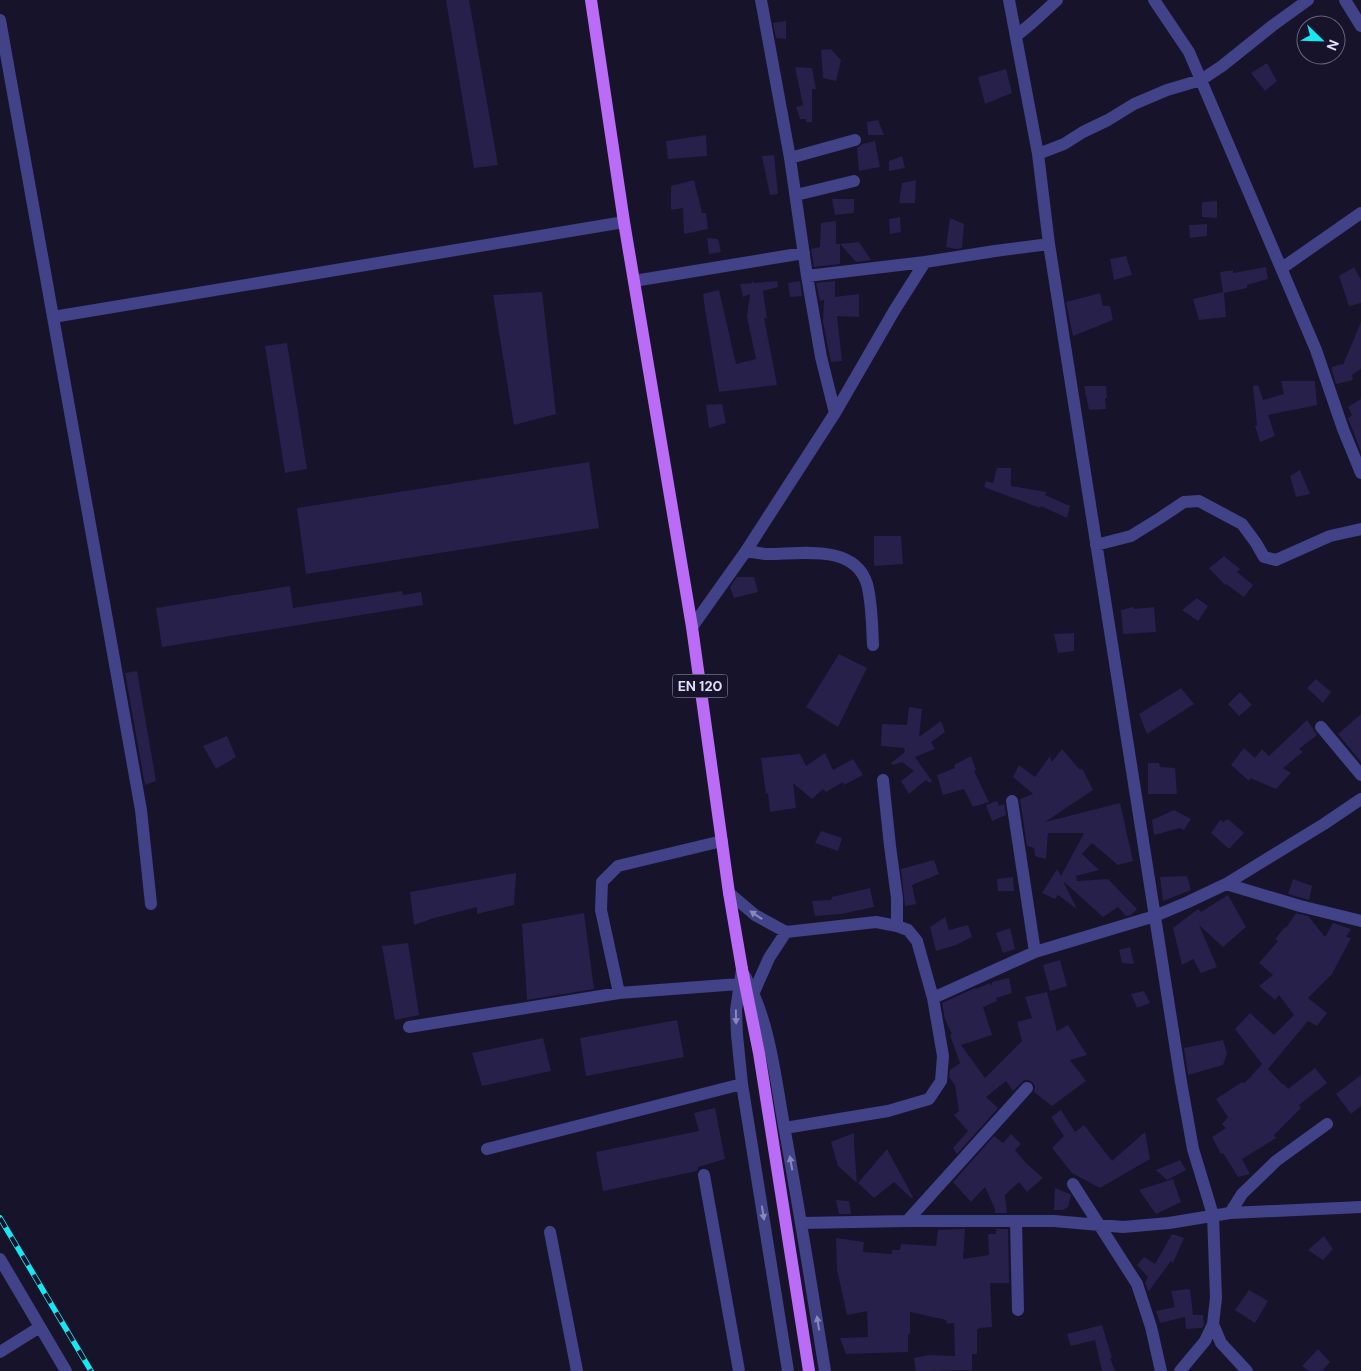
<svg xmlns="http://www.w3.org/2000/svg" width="1361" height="1371" viewBox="0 0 1361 1371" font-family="'DM Sans',sans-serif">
	<rect width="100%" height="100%" fill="#16132b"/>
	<path fill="#26204b" d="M446 0H469L498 165 474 168Z
		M786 21V39L776 38 773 23Z
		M831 49 841 60 836 81 823 78 821 50Z
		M1267 63 1277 81 1265 91 1251 73Z
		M795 67 812 68 816 89H812V122H806V119H800L796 107 803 105Z
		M1006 69 1012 93 985 104 978 77Z
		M878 120 884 135H868L867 122Z
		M706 135 707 156 668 159 666 141Z
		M875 141 880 167 859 171 857 148 862 144Z
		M774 155 778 194 770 195 762 156Z
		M902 156 905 168 889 171V161Z
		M694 180 702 213H706L708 229 684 234 683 208 671 210V186Z
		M916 180 915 203H899L902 183Z
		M832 199H854V213L835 215Z
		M1217 201V218L1202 217V202Z
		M900 217 901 232 890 234 889 219Z
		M950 218 964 224 962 248 956 249 946 247Z
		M836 221V244H840V264L814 267 811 249 820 247 821 223Z
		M1207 224V236L1190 238 1189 225Z
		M707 238 718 239 721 252 709 254Z
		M859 242 871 260 856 262 840 244Z
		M1126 256 1132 275 1114 280 1110 259Z
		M1266 267 1268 279 1247 285V288L1224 293 1226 317 1199 320 1193 299 1223 292 1220 272 1233 270V273Z
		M1354 267 1361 280V303L1349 306 1339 276Z
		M752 281 754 283 777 281 778 287 763 291 767 318H764L777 385 719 392 705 309 703 294 719 290 736 364 756 359 747 317 750 294 743 297 740 284 752 283Z
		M800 281 802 296 790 297 788 283Z
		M835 281V297L859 294V317L837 316 842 361 831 362 823 322 824 300 820 301 816 283Z
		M542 292 556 414 514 425 493 295Z
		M1100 293 1103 306H1110L1113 320 1073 336 1066 302Z
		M1361 322V369L1352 375 1353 380 1336 384 1332 371V367L1342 364 1343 365Z
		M287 343 307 469 285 473 265 346Z
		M1281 381H1315L1317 405 1268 415 1275 436 1260 442 1255 426 1257 425 1253 386 1258 385 1263 400 1284 394Z
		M1084 386H1106L1107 398H1105L1106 409 1089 410Z
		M1361 399V452L1348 418 1352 415 1348 407Z
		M722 404 726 423 709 428 706 405Z
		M589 462 599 528 306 574 297 508Z
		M997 468H1011V486L1047 492 1045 495 1070 506 1067 518 1041 506 1040 508 984 487 986 481 993 483Z
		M1300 470 1310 494 1296 497 1290 476Z
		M874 536H901L903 564 874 566Z
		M1224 556 1240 569 1237 572 1253 585 1244 597 1226 584 1225 585 1209 568Z
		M737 577H754L758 592 734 598 730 587Z
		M290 586 293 608 402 591 403 595 421 592 423 605 162 647 156 608Z
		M1197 598 1208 606 1198 621 1182 610Z
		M1134 607V609L1154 607 1156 632 1123 634 1121 610Z
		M1074 633V651L1058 653 1054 634Z
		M839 654 867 668 838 727 806 707Z
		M137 671 156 781 145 785 125 673Z
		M1316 679 1331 692 1323 703 1307 688Z
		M1181 688 1194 704 1147 734 1139 714Z
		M1240 692 1252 705 1239 716 1228 704Z
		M909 707 922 709 919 737 941 721 945 732 931 742 935 749 915 757 932 781 930 783 926 780 909 794 901 781 914 771 902 762 893 765 891 763 905 752 904 748 881 746 882 724 907 725Z
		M1361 714V762L1338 734Z
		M1307 720 1317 735 1299 749 1303 752 1283 768 1291 773 1276 789 1250 778 1249 781 1231 765 1244 748 1255 758 1262 749 1269 756Z
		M227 736 236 757 216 769 203 746Z
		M1062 749 1080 770 1082 768 1093 790 1045 822 1120 803 1133 861 1118 865 1092 843 1082 854 1099 870 1076 876 1077 881 1108 879 1137 909 1131 915 1126 916 1118 907 1103 917 1063 881 1077 909 1058 895 1055 899 1042 893 1057 869 1061 876 1084 833H1048L1046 859 1035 856 1034 848 1027 846 1020 799 1033 794 1013 777 1019 765 1035 777 1050 756 1052 762Z
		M825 753 833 770 853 759 863 775 844 785 843 782 826 792 823 789 812 799 793 783 796 808 770 812 768 793 766 794 761 758 800 754 806 766Z
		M971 756 976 770 974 771 989 802 973 807 964 789 943 795 937 775 955 768 954 765Z
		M1148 763H1159L1160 767 1175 768 1177 794H1148Z
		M997 801 999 806 1004 804 1006 815 992 821 986 805Z
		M1174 810 1191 819 1184 830 1180 828 1154 835 1152 820Z
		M1228 819 1244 833 1229 849 1211 833 1220 820 1223 822Z
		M821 831 842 838 838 851 815 843Z
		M934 860 939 874 912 885 916 904 905 906 901 869Z
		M516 873 514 905 477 914V907L434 918 414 925 410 892Z
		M1187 876 1191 890 1163 901 1160 877Z
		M1013 877 1014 891H998L997 879Z
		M1293 879 1312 886 1309 900 1288 894Z
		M870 888 874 907 841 914 815 916 812 901 831 900 832 897Z
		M1228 895 1246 927 1223 947 1199 925 1217 967 1201 973 1193 959 1182 965 1173 928 1198 909 1201 912Z
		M584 913 594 989 527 1000 522 924Z
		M1296 913 1308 916 1325 937 1333 923 1351 929 1346 937 1351 938 1332 974 1308 998 1327 1013 1317 1026 1308 1021 1268 1069 1283 1085 1284 1084 1288 1089 1315 1068 1327 1083 1299 1105 1301 1108 1274 1135 1276 1138 1242 1159 1250 1174 1238 1177 1223 1153 1221 1154 1212 1137 1226 1128 1222 1124 1228 1117 1216 1099 1242 1082 1244 1083 1252 1076H1251L1262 1064 1235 1029 1250 1013 1274 1035 1294 1015 1279 995 1275 1000 1259 986 1273 975 1259 963 1278 941 1275 939 1285 927 1286 928Z
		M945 917 949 930 968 925 972 937 956 945 936 951 930 927Z
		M1010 928 1015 949 1003 953 996 933Z
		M408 943 419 1015 395 1020 382 946Z
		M1130 947 1134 964 1122 963 1119 950Z
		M1060 960 1067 986 1050 991 1043 965Z
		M1009 978 1012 993 996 998 997 1001 983 1007 992 1035 961 1045 985 1078 1022 1041 1017 1022 1032 1018 1025 997 1047 992 1057 1031 1068 1025 1087 1055 1070 1060 1086 1081 1052 1106 1034 1092 1035 1086 1032 1082 1028 1080H1024L1013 1091 1006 1081 986 1097 998 1108 957 1154 953 1148 968 1131 954 1115 959 1111 955 1085 949 1077 950 1070 960 1063 950 1035 952 1034 945 1019 942 1003 975 988 976 989 990 983 992 986V982Z
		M1144 991 1150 1003 1137 1008 1131 994Z
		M677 1020 684 1057 586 1076 580 1038Z
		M543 1038 551 1071 482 1086 472 1053Z
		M1223 1040 1227 1054 1223 1065 1188 1075 1184 1048Z
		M1361 1075V1106L1351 1114 1336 1094Z
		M715 1108 725 1159 698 1167V1169L697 1171 603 1191 596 1152 699 1131 694 1113Z
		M1061 1110 1075 1132 1084 1125 1112 1161 1145 1132 1150 1159 1100 1188 1072 1173 1052 1148 1064 1136 1051 1117Z
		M854 1133V1144L857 1183 838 1166 831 1142Z
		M1011 1134 1021 1144 1015 1150 1026 1163 1043 1178 1027 1192 1019 1182 1005 1195 1007 1213H995V1209L985 1187 971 1202 953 1182 994 1136 1003 1143Z
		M887 1149 913 1197 911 1198 894 1182 874 1198 858 1183Z
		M1180 1160 1186 1170 1167 1180 1156 1170Z
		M1173 1179 1181 1202 1156 1214 1139 1190Z
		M1055 1188 1070 1194 1071 1195 1068 1207 1063 1210H1054Z
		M836 1200 849 1201 851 1214H839Z
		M965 1229 963 1259 989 1255 988 1234H996V1229H1008V1231L1009 1283H990L992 1327 979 1328V1329H977V1354H972V1370L916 1371 914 1358 929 1355 955 1356 954 1323 947 1324 946 1320 910 1312V1334H908V1352L846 1354 840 1338 868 1337 867 1311 847 1315 837 1270 836 1238 864 1242 863 1252 892 1254V1250H900L901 1244 936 1246 938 1230Z
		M1172 1234 1184 1238 1173 1263 1171 1261 1149 1291 1148 1290 1145 1283 1148 1277 1137 1265 1144 1257 1155 1264Z
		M1324 1236 1333 1249 1323 1260 1308 1250Z
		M1190 1289 1193 1315H1191H1203L1204 1325 1202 1328 1186 1329 1185 1317 1160 1323 1156 1311 1175 1307 1171 1291Z
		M1249 1290 1268 1301 1255 1323 1235 1310Z
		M1102 1325 1112 1358H1110L1115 1371H1102L1095 1340 1071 1346 1067 1334Z
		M1318 1349 1330 1362 1322 1371H1309L1302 1366Z"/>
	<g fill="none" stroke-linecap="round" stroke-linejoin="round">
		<path stroke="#414287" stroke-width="12" d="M1009 0 1038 154 1049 244 1181 1082 1193 1149 1213 1215 1216 1298 1213 1324 1205 1341 1180 1371
			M1154 0 1189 52 1316 350 1343 429 1361 473
			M1345 0 1361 26
			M0 20 141 810 151 904
			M1016 36 1033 22 1057 0
			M1038 154 1064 144 1083 132 1108 120 1134 104 1167 90 1201 80 1222 66 1272 26 1308 0
			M790 158 855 140
			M796 195 854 181
			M1282 268 1361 213
			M807 276 925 262 995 251 1049 244
			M634 281 804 253
			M53 317 624 222
			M835 413 894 311 925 262
			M1096 545 1131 536 1160 518 1184 502 1199 501 1242 524 1256 543 1264 557 1276 560 1330 536 1361 529
			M746 551C752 552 759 553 765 554 797 555 854 542 867 584 872 603 872 625 873 645
			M692 627 746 551 835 413 821 357 807 276 790 158 761 0
			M1321 727 1361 775
			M883 780 890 846 897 898V926
			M1012 801 1035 952
			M1226 884 1300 906 1361 921
			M729 893 755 915 786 932 876 922 897 926 908 930 917 941 933 998 943 1056 941 1081 929 1099 888 1111 785 1128
			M742 969 736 1010 737 1035 742 1084 788 1371
			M745 976C770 1022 775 1076 784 1126 799 1208 812 1289 825 1371
			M754 992 769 958 786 932
			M619 993 601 910 602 882 618 866 722 841
			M933 998 1035 952 1155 916 1188 902 1226 884 1324 824 1361 799
			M409 1027 619 993 739 984
			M487 1149 742 1084
			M704 1175 739 1371
			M1073 1184 1137 1284 1151 1327 1161 1371
			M1230 1213 1242 1194 1276 1161 1327 1124
			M907 1221 1027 1088
			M1016 1221 1018 1310
			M802 1223 907 1221H1054L1123 1227 1169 1223 1230 1213 1361 1207
			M550 1232 577 1371
			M0 1259 66 1371
			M1213 1324 1221 1343 1247 1371
			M0 1352 40 1327"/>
		<path stroke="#bb6cf7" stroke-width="12" d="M591 0 624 222 692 627 729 893 742 969 759 1053 809 1371"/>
		<g stroke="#15e8f2" stroke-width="5.5">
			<path id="rail" d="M0 1218 91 1371"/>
		</g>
		<use href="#rail" stroke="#16132b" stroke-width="4" stroke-dasharray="11" stroke-linecap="butt"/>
	</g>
	<defs><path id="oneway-solid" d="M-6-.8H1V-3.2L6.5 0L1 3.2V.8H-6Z" transform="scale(1.25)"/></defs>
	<g fill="#8988bc">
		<use href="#oneway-solid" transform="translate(756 915) rotate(-146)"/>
		<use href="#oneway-solid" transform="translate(736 1017) rotate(89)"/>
		<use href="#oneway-solid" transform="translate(791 1163) rotate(-100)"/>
		<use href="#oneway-solid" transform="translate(763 1213) rotate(81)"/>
		<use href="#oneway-solid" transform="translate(818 1323) rotate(-99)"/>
	</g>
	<g text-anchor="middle" stroke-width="4.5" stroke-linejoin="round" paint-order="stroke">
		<rect fill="#16132b" stroke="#a3a1be" stroke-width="1" x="672.5" y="674.5" width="55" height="23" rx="4"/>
		<g font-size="14" font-weight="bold" fill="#e0defd">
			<text x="700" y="691">EN 120</text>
		</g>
	</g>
	<g transform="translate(1321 40) rotate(113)"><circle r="24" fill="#16132b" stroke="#67647f"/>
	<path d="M0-4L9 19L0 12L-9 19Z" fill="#15e8f2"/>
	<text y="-8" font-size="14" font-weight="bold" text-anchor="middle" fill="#e0defd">N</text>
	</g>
</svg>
